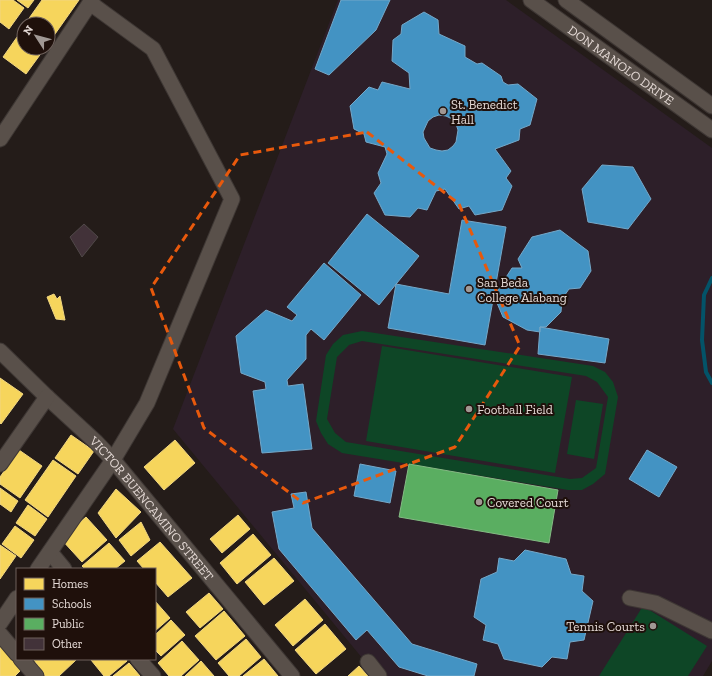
<svg xmlns="http://www.w3.org/2000/svg" width="712" height="676" viewBox="0 0 712 676" font-family="'Zilla Slab',serif">
	<rect width="100%" height="100%" fill="#241c19"/>
	<path fill="#2d1f29" d="M338 0H506L712 148V661L703 676H377L173 429Z"/>
	<path fill="#0e4626" fill-rule="evenodd" d="M362 331 593 366 605 372 613 382 618 397 605 474 593 484 582 490H568L342 453 328 444 321 433 316 421 326 355 333 344 343 335ZM362 341 586 376 597 382 608 397 596 468 582 478 570 479 346 442 335 433 327 419 337 357 349 345Z
		M382 346 572 377 555 473 366 441Z
		M576 400 603 404 594 459 567 454Z
		M643 606 707 646 688 676H599Z"/>
	<path fill="#f6d55c" stroke="#f1d681" d="M0 0H13L24 8 9 29 0 22Z
		M17 0H34L28 8Z
		M42 0H79L48 44V24H25Z
		M22 30 24 32V48H45L26 74 3 57Z
		M54 294 57 299 60 296 65 320 56 319 47 297Z
		M0 378 23 394 1 424 0 423Z
		M71 435 94 451 78 474 55 458Z
		M175 440 195 463 164 490 144 467Z
		M19 450 42 466 20 498 0 484V477Z
		M53 460 76 476 48 517 25 500Z
		M0 488 18 501 11 512 0 504Z
		M116 489 141 512 116 538 98 513Z
		M28 505 47 519 35 536 16 523Z
		M238 515 250 529 222 553 210 539Z
		M86 517 107 540 82 562 61 539Z
		M141 522 150 540 131 556 119 540Z
		M15 526 34 540 21 558 2 544Z
		M253 534 271 555 237 584 220 563Z
		M160 542 192 578 168 597 155 582V569H144L137 561Z
		M109 543 125 561 115 569H85L82 566Z
		M0 545 16 556 0 579Z
		M274 558 294 581 264 605 245 582Z
		M209 593 223 609 200 628 186 612Z
		M305 599 323 620 293 646 275 625Z
		M155 601 170 618 155 631Z
		M224 611 245 636 216 660 195 636Z
		M171 620 185 635 161 656 155 650V635Z
		M325 624 346 649 316 674 295 650Z
		M246 639 261 657 239 676H229L218 663Z
		M182 641 199 660 181 676H169L158 663Z
		M0 645 22 669 15 676H0Z
		M35 659H75L76 660 59 676H45L34 660Z
		M93 659H126L127 661 109 676H104L91 660Z
		M264 659 278 676H243Z
		M201 661 214 676H185Z
		M129 663 140 676H113Z
		M359 666 368 676H348Z"/>
	<path fill="#4393c3" stroke="#74a8c9" fill-rule="evenodd" d="M341 0H390L376 30 329 75 315 69Z
		M424 12 438 20 439 34 465 46V57L477 64 482 63 501 76 503 82 508 85 518 84 537 99 530 125 520 129 519 140 495 149 511 171 506 178 512 186 502 210 475 215 469 206 459 209 445 189 436 191 427 210 418 208 410 217 385 215 374 193 381 183 378 173 387 154 385 147 366 142 364 134 354 129 350 106 369 87 378 90 382 82 410 89 409 73 392 61 393 40 401 34 402 25ZM439 115 446 116 452 119 456 124 458 130 456 142 453 146 448 150 442 151 436 150 430 148 424 138 423 132 428 121 433 117Z
		M602 165 633 167 651 199 628 229 588 222 582 189Z
		M367 214 419 256 379 305 328 263Z
		M462 220 506 227 485 345 388 328 396 284 449 294Z
		M560 230 588 251 591 271 580 288 569 289 562 299 561 312 546 327H540V332L527 330 503 317 494 296 512 268H522L518 259 532 237Z
		M324 263 361 295 324 340 311 329 306 335V359L287 380 288 386 303 384 312 449 262 453 253 391 266 389 265 382 241 373 236 336 266 310 292 321 297 315 287 307Z
		M540 327 609 339 605 363 538 354Z
		M647 450 677 467 659 497 629 479Z
		M360 464 396 471 390 503 354 496Z
		M306 492 312 528 412 644 477 664 474 676H428L399 667 367 630 356 640 279 549 272 512 294 508 291 494Z
		M525 550 566 559 571 574 584 576 582 591 593 601 584 640 570 642 567 659 552 657 542 667 504 659 498 644 483 640 486 625 474 617 481 579 497 572 499 558 514 561Z"/>
	<path fill="#5aae61" stroke="#84bb84" d="M409 464 558 490 549 543 399 517Z"/>
	<g fill="none" stroke-linecap="round" stroke-linejoin="round">
		<path stroke="#035368" stroke-width="4" d="M712 278 704 295 702 340 706 372 712 383"/>
	</g>
	<path fill="#423239" stroke="#504949" d="M84 224 98 237 82 257 70 237Z"/>
	<g fill="none" stroke-linecap="round" stroke-linejoin="round">
		<g stroke="#3e3734" stroke-width="17">
			<g id="minor">
				<path id="s1" d="M531 0 712 130"/>
				<path d="M566 0 712 106"/>
				<path d="M0 139 92 0"/>
				<path id="s2" d="M0 351 47 397 96 442 113 460 292 676"/>
				<path d="M0 464 47 397"/>
				<path d="M50 552 64 569"/>
				<path d="M38 569 113 460 147 403 232 199 153 49 90 3"/>
				<path d="M630 598 655 603 712 631"/>
				<path d="M0 623 17 598"/>
				<path d="M0 634 17 654"/>
				<path d="M21 659 36 676"/>
				<path d="M138 659 153 676"/>
				<path d="M368 662 379 676"/>
			</g>
		</g>
		<use href="#minor" stroke="#59504a" stroke-width="15"/>
	</g>
	<path fill="none" stroke="#e8590c" stroke-width="3" stroke-dasharray="8 5" stroke-linejoin="round" d="M367 132 459 204 520 346 455 447 303 503 204 428 151 288 240 155Z"/>
	<g fill="#a19894" stroke="#1f100b" stroke-width="1.5">
		<circle cx="443" cy="111" r="4"/>
		<circle cx="469" cy="289" r="4"/>
		<circle cx="469" cy="409" r="4"/>
		<circle cx="479" cy="502" r="4"/>
		<circle cx="653" cy="626" r="4"/>
	</g>
	<g text-anchor="middle" stroke-width="4" stroke-linejoin="round" paint-order="stroke">
		<g font-size="13" fill="#e5dad6" stroke="#1f100b">
			<text dy="5" stroke="none"><textPath href="#s1" startOffset="111">DON MANOLO DRIVE</textPath></text>
			<text dy="5" stroke="none"><textPath href="#s2" startOffset="219">VICTOR BUENCAMINO STREET</textPath></text>
		</g>
		<g font-size="13" fill="#e5dad6" stroke="#1f100b" text-anchor="start">
			<text x="451" y="109">St. Benedict<tspan x="451" dy="15">Hall</tspan></text>
			<text x="477" y="287">San Beda<tspan x="477" dy="15">College Alabang</tspan></text>
			<text x="477" y="414">Football Field</text>
			<text x="487" y="507">Covered Court</text>
			<text x="645" y="631" text-anchor="end">Tennis Courts</text>
		</g>
	</g>
	<rect x="16" y="568" width="140" height="92" fill="#1f100b" stroke="#6e615c"/>
	<rect x="24" y="578" width="20" height="12" fill="#f6d55c" stroke="#6e615c"/>
	<text x="52" y="588" font-size="12" fill="#e5dad6">Homes</text>
	<rect x="24" y="598" width="20" height="12" fill="#4393c3" stroke="#6e615c"/>
	<text x="52" y="608" font-size="12" fill="#e5dad6">Schools</text>
	<rect x="24" y="618" width="20" height="12" fill="#5aae61" stroke="#6e615c"/>
	<text x="52" y="628" font-size="12" fill="#e5dad6">Public</text>
	<rect x="24" y="638" width="20" height="12" fill="#423239" stroke="#6e615c"/>
	<text x="52" y="648" font-size="12" fill="#e5dad6">Other</text>
	<g transform="translate(36 36) rotate(306)"><circle r="19" fill="#1f100b" stroke="#6e615c"/>
	<path d="M0-3L7 15L0 10L-7 15Z" fill="#a19894"/>
	<text y="-6" font-size="11" font-weight="bold" text-anchor="middle" fill="#e5dad6">N</text>
	</g>
</svg>
